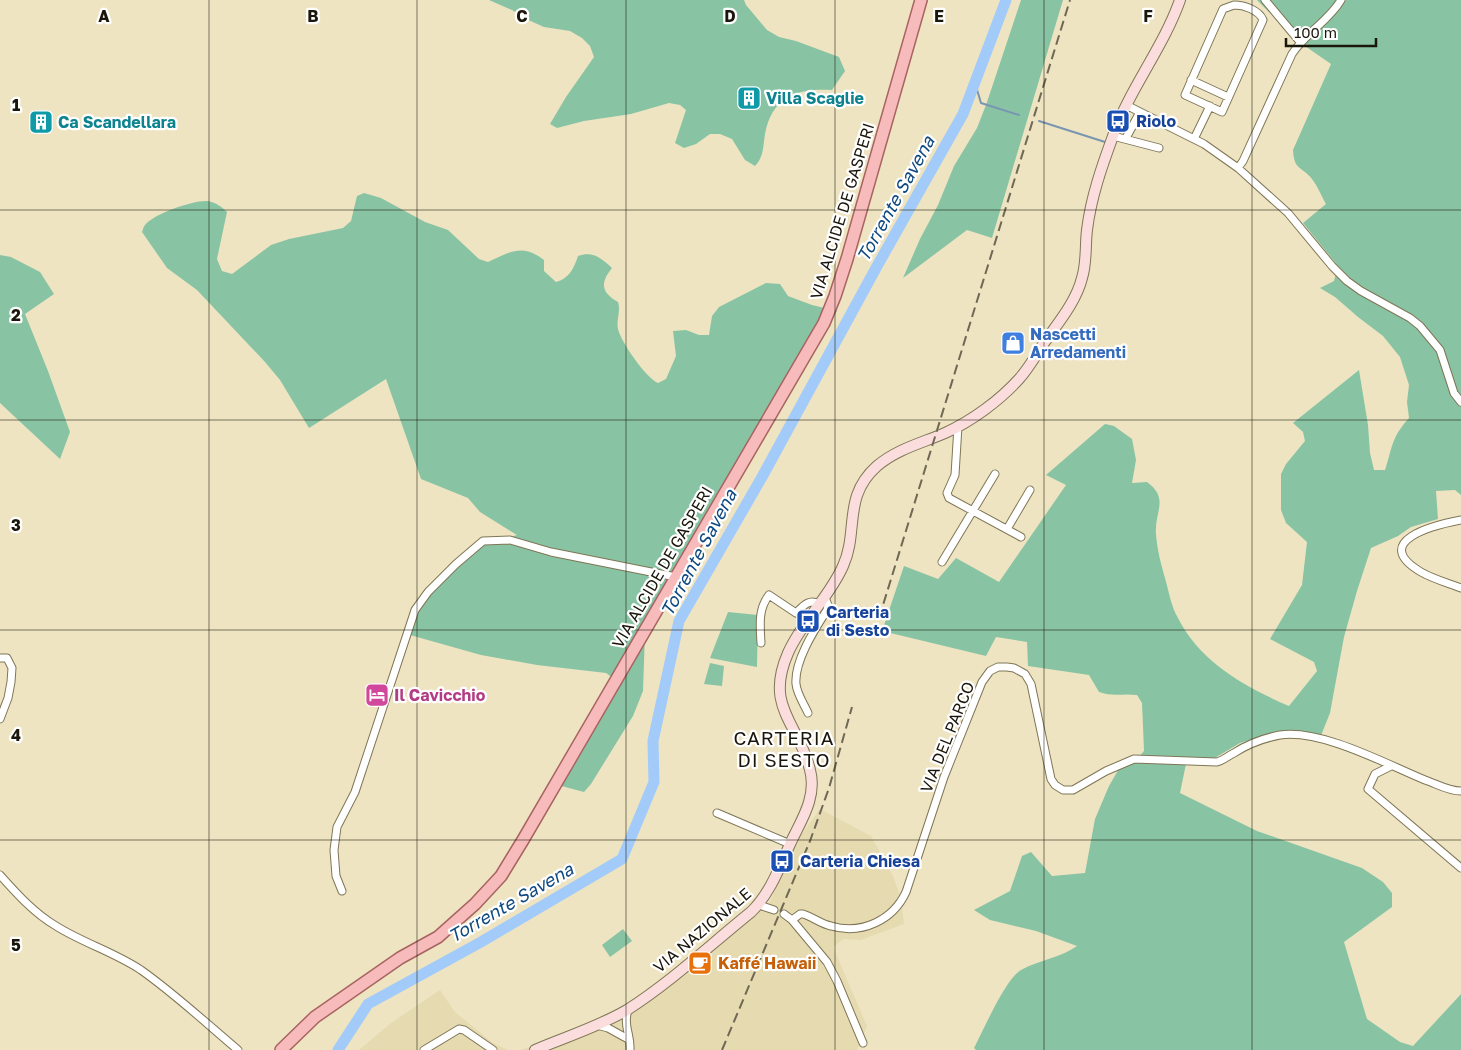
<svg xmlns="http://www.w3.org/2000/svg" width="1461" height="1050" viewBox="0 0 1461 1050" font-family="'Golos Text',sans-serif">
	<rect width="100%" height="100%" fill="#eee4c2"/>
	<path fill="#e6dab0" d="M820 809 871 836 893 876 901 898 904 924 861 940 844 939 833 947 867 1026 857 1050H521L578 1030 658 991 759 903 769 904 796 842Z
		M440 990 455 1012 493 1043 508 1050H359L391 1023Z"/>
	<path fill="#88c4a4" d="M489 0H744L746 5 767 30 779 37 796 41 839 57 845 71 832 90C798 88 772 96 765 134 763 146 764 157 755 166L745 160 732 139 720 134H710L696 144 684 148 675 143 686 110 680 105 669 103 631 114 584 121 557 128 550 124 566 97 594 57 590 46 582 38 570 31 544 27 526 19 512 10Z
		M1021 0H1063L992 238 967 230 903 278 920 239 938 205 954 166 977 128 986 105Z
		M1257 0H1461V495L1455 490 1436 491 1438 519 1411 527 1398 536 1371 548 1357 591 1344 637 1330 713 1320 738 1293 732H1274L1240 743 1213 759H1187L1180 793 1257 831 1362 868 1383 882 1392 893V907L1344 942 1367 1019 1400 1042 1413 1046 1461 994V1050H976L974 1048C983 1031 1006 978 1021 970 1039 960 1060 958 1077 946L1036 931 990 920 974 910 1010 891 1022 856 1031 852 1052 876 1085 873 1095 819 1109 786 1120 767 1138 758 1144 751 1142 703 1137 695C1123 693 1113 697 1099 692L1089 675 1028 666 1027 642 996 637 986 656 882 631 904 566 938 579 956 558 999 582 1066 485 1046 475 1105 424 1114 426 1132 439 1136 460 1132 483 1147 482C1170 499 1154 512 1156 534 1157 549 1161 564 1165 578 1169 592 1171 606 1178 618 1200 662 1245 687 1289 706L1317 671 1314 662 1270 639 1302 585 1307 542 1286 523 1281 510V474L1286 464 1305 441 1303 432 1293 423 1359 370 1368 425 1370 453 1374 470H1385C1393 446 1391 438 1409 418L1407 402 1409 385 1400 357 1383 336 1358 317 1335 297 1320 288 1334 281 1338 266 1303 223 1326 204C1321 195 1318 187 1312 179 1302 166 1294 171 1293 150L1331 64 1289 35 1271 14Z
		M364 193 381 198 425 222 448 230 479 259 488 262C510 252 522 243 544 260V271L556 282C569 279 574 268 578 256 593 251 601 258 612 268 600 283 601 292 618 302 621 312 616 319 618 329 621 342 646 378 658 383L666 379 676 356 673 331 686 330 699 335H709L712 316 719 307 766 283 780 284 788 296 812 305 837 311 774 412 645 633 643 691 633 716 591 784 584 792 554 784 613 678 606 673 537 665 481 655 410 635 420 602 472 547 517 535 480 512 468 498 421 479 386 379 309 428 280 380 265 362 197 290 167 268 142 232C143 230 143 227 145 225 153 214 194 200 207 201 215 202 222 207 227 212L217 259 222 271 232 274 271 245 289 239 343 228 351 221 357 196Z
		M0 255 11 257 40 272 54 294 25 314 48 371 70 432 60 459 0 403Z
		M728 612 758 615 757 667 710 658Z
		M710 663 724 666 722 686 704 684Z
		M623 929 632 941 610 957 602 945Z"/>
	<g fill="none" stroke-linecap="round" stroke-linejoin="round">
		<path stroke="#7995b2" stroke-width="2" d="M975 83 981 103 1019 115
			M1039 121 1105 142"/>
		<path stroke="#a2cbfa" stroke-width="11" d="M338 1050 368 1004 481 942 622 859 654 782 653 741 679 621 762 477 876 268 963 114 1006 0"/>
		<g stroke="#7f7656" stroke-width="9">
			<path id="street" d="M1265 0 1301 43
				M1234 5C1244 5 1259 10 1263 20L1222 112 1185 95 1223 9Z
				M1191 80 1228 97
				M1126 105 1204 144 1238 168 1288 213 1332 266 1347 281 1361 291 1410 318 1420 326 1440 350 1454 393 1461 402
				M1113 136 1159 148
				M1126 138 1140 112
				M1194 139 1210 106
				M1238 168 1243 161 1292 54C1305 33 1329 21 1341 0
				M958 426 955 475 947 493 949 498 1021 537
				M1461 520C1435 525 1369 541 1421 572 1433 579 1448 583 1461 588
				M1007 529 1030 490
				M942 562 995 474
				M761 643C760 625 758 609 769 595L796 613C803 606 809 598 820 604
				M0 658H7L12 668 11 682 8 698 0 719
				M808 713C804 704 797 694 796 684 794 661 815 629 827 610L828 605 825 598
				M1391 766 1375 774 1368 789 1461 868
				M717 813 790 844
				M0 875C17 894 34 913 56 926 83 943 114 952 141 970 175 994 206 1023 238 1050
				M342 891 336 876 334 850 337 827 355 792 415 610 428 592 456 564 483 541 510 540 551 552 676 577
				M759 905 774 910
				M784 914 792 920 827 962 837 981 863 1043
				M792 920 800 914H803C813 917 821 924 831 926 862 935 893 920 906 892L944 777 982 682 990 671 998 667H1007L1014 668 1025 674 1031 684 1051 779 1055 785 1063 790H1073L1106 771 1134 759 1217 762C1224 760 1228 756 1234 753 1248 744 1264 738 1280 735 1322 729 1386 764 1425 780 1437 784 1448 791 1461 791
				M628 1009C623 1027 631 1034 630 1050
				M597 1025 608 1028 628 1039
				M424 1050 459 1029 464 1030 493 1050"/>
		</g>
		<g stroke="#7f7656" stroke-width="12">
			<path id="secondary" d="M535 1050C565 1037 598 1027 627 1010 671 982 710 945 751 912 770 894 780 866 791 842 797 829 805 816 809 802 812 792 813 781 810 770 799 723 764 708 788 653 802 621 829 598 843 566 859 531 842 497 877 466 897 449 922 443 945 433 972 421 1000 400 1019 379 1029 368 1036 355 1044 343 1058 323 1076 302 1082 278 1087 262 1085 246 1087 230 1091 197 1102 166 1113 136 1130 88 1163 48 1180 0"/>
		</g>
		<g stroke="#a76461" stroke-width="14">
			<path id="primary" d="M281 1050 315 1017 400 958 438 937 475 904 501 876 523 840 824 323 835 296 847 259 921 0"/>
		</g>
		<use href="#street" stroke="#fff" stroke-width="7"/>
		<use href="#secondary" stroke="#fbddde" stroke-width="10"/>
		<use href="#primary" stroke="#f8bbbc" stroke-width="11"/>
		<path stroke="#6f6854" stroke-width="2" stroke-dasharray="10 5" stroke-linecap="butt" d="M879 618 1070 0
			M722 1050 810 841 829 788 852 707"/>
	</g>
	<path fill="none" stroke="#1a160a" stroke-width="1" stroke-opacity="0.55" d="M209 0V1050M417 0V1050M626 0V1050M835 0V1050M1044 0V1050M1252 0V1050M0 210H1461M0 420H1461M0 630H1461M0 840H1461"/>
	<defs>
		<g id="building-square" transform="scale(1.25)"><rect x="-9" y="-9" width="18" height="18" rx="4" fill="#0f9aa8" stroke="#fff"/><path d="M-4-6H4V6H1V3H-1V6H-4ZM-2.5-4.3h1.7v1.8h-1.7ZM.8-4.3h1.7v1.8H.8ZM-2.5-1h1.7V.8h-1.7ZM.8-1h1.7V.8H.8Z" fill="#fff"/></g>
		<g id="bus-square" transform="scale(1.25)"><rect x="-9" y="-9" width="18" height="18" rx="4" fill="#1a4fb4" stroke="#fff"/><path d="M-5-6H5V4H4V6H2V4H-2V6H-4V4H-5ZM-3.5-4V0h7V-4ZM-3.5 1.2v1.5H-2V1.2ZM2 1.2v1.5H3.5V1.2Z" fill="#fff"/></g>
		<g id="shop-square" transform="scale(1.25)"><rect x="-9" y="-9" width="18" height="18" rx="4" fill="#3f7fe0" stroke="#fff"/><path d="M-5-2.5h2.3a2.7 3.5 0 0 1 5.4 0H5L5.5 6h-11ZM-1.5-2.5h3a1.5 2.3 0 0 0-3 0Z" fill="#fff"/></g>
		<g id="hotel-square" transform="scale(1.25)"><rect x="-9" y="-9" width="18" height="18" rx="4" fill="#d1479c" stroke="#fff"/><path d="M-6-4.5h1.5V1H6V5H4.5V3h-9V5H-6ZM-4 0a1.8 1.8 0 1 1 3.6 0ZM.5 0V-2.5h3Q6-2.5 6 0Z" fill="#fff"/></g>
		<g id="cafe-square" transform="scale(1.25)"><rect x="-9" y="-9" width="18" height="18" rx="4" fill="#e8710a" stroke="#fff"/><path d="M-5.5-4.5H6V0H3Q3 3.5 0 3.5H-2.5Q-5.5 3.5-5.5 0ZM3-3.2v2h1.7v-2ZM-6 4.5H4V6H-6Z" fill="#fff"/></g>
	</defs>
	<g fill-rule="evenodd">
		<use href="#building-square" x="749" y="98"/>
		<use href="#bus-square" x="1118" y="121"/>
		<use href="#building-square" x="41" y="122"/>
		<use href="#shop-square" x="1013" y="343"/>
		<use href="#bus-square" x="808" y="621"/>
		<use href="#hotel-square" x="377" y="695"/>
		<use href="#bus-square" x="782" y="861"/>
		<use href="#cafe-square" x="700" y="963"/>
	</g>
	<g text-anchor="middle" stroke-width="4.5" stroke-linejoin="round" paint-order="stroke">
		<g font-size="16" font-weight="bold" fill="#0d838f" stroke="#fff" text-anchor="start">
			<text x="766" y="104">Villa Scaglie</text>
			<text x="58" y="128">Ca Scandellara</text>
		</g>
		<g font-size="16" font-weight="bold" fill="#164399" stroke="#fff" text-anchor="start">
			<text x="1136" y="127">Riolo</text>
			<text x="826" y="618">Carteria<tspan x="826" dy="18">di Sesto</tspan></text>
			<text x="800" y="867">Carteria Chiesa</text>
		</g>
		<g font-size="16" fill="#1a160a" stroke="#fff">
			<text transform="translate(842 211) rotate(-73)" y="6">VIA ALCIDE DE GASPERI</text>
			<text transform="translate(662 567) rotate(-60)" y="6">VIA ALCIDE DE GASPERI</text>
			<text transform="translate(947 737) rotate(-68)" y="6">VIA DEL PARCO</text>
			<text transform="translate(702 930) rotate(-40)" y="6">VIA NAZIONALE</text>
		</g>
		<g font-size="16" font-weight="bold" fill="#366cbe" stroke="#fff" text-anchor="start">
			<text x="1030" y="340">Nascetti<tspan x="1030" dy="18">Arredamenti</tspan></text>
		</g>
		<g font-size="16" font-weight="bold" fill="#b23c85" stroke="#fff" text-anchor="start">
			<text x="394" y="701">Il Cavicchio</text>
		</g>
		<g font-size="16" font-weight="bold" fill="#c56008" stroke="#fff" text-anchor="start">
			<text x="718" y="969">Kaffé Hawaii</text>
		</g>
		<g font-size="18" font-style="italic" fill="#0f4981" stroke="#fff">
			<text transform="translate(896 199) rotate(-61)" y="6">Torrente Savena</text>
			<text transform="translate(699 553) rotate(-62)" y="6">Torrente Savena</text>
			<text transform="translate(511 903) rotate(-30)" y="6">Torrente Savena</text>
		</g>
		<g font-size="19" letter-spacing="1" fill="#1a160a" stroke="#fff">
			<text x="784" y="745">CARTERIA<tspan x="784" dy="22">DI SESTO</tspan></text>
		</g>
	</g>
	<g font-size="16" text-anchor="middle" font-weight="bold" fill="#1a160a" stroke="#fff" stroke-width="4.5" stroke-linejoin="round" paint-order="stroke">
		<text x="104" y="22">A</text>
		<text x="313" y="22">B</text>
		<text x="522" y="22">C</text>
		<text x="730" y="22">D</text>
		<text x="939" y="22">E</text>
		<text x="1148" y="22">F</text>
		<text x="16" y="111">1</text>
		<text x="16" y="321">2</text>
		<text x="16" y="531">3</text>
		<text x="16" y="741">4</text>
		<text x="16" y="951">5</text>
	</g>
	<path d="M1286 38v8h90v-8" fill="none" stroke="#1a160a" stroke-width="2.5"/>
	<text x="1294" y="38" font-size="15" fill="#1a160a" stroke="#ffffff" stroke-width="4" paint-order="stroke">100 m</text>
</svg>
